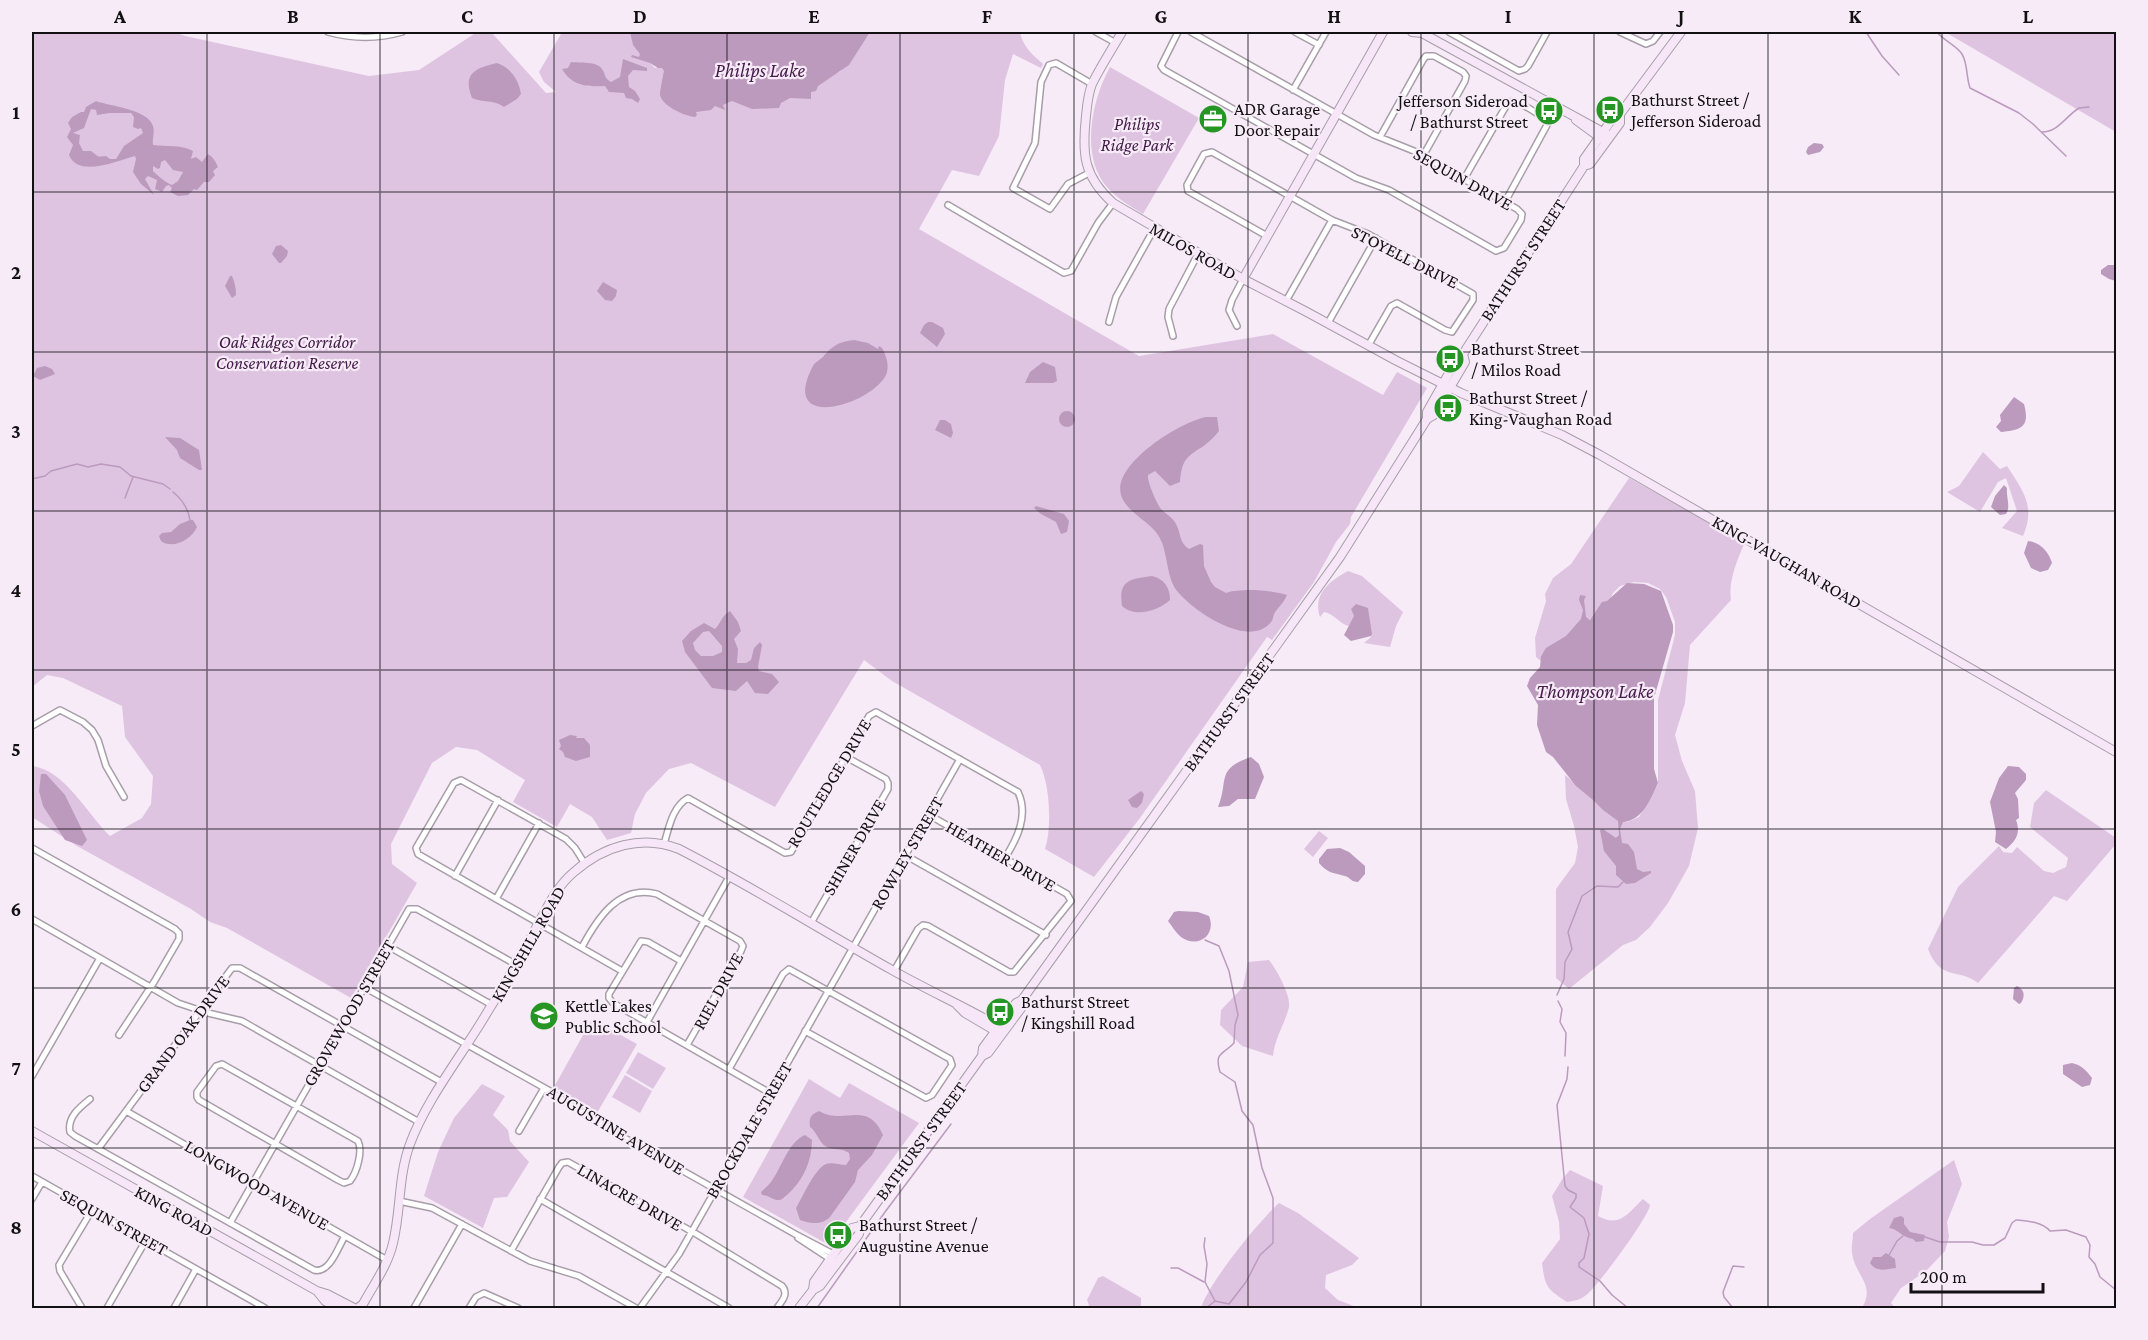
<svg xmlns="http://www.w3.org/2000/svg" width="2148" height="1340" viewBox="0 0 2148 1340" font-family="'Crimson Pro',serif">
	<rect width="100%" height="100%" fill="#f6ebf7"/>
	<path fill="#dfc4e2" d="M32 32H175L185 36 369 76 419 70 477 32H491L546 93 556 92 544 82 539 72 561 34 558 32H633L640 53 655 68 663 67 724 101 810 86 841 71 856 47 871 32H1020C1023 47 1032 54 1043 64L1041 68 1013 54 1005 80 999 136 979 176 952 170 919 229 1139 356 1273 334 1383 395 1397 372 1427 388 1351 517 1350 524 1336 542 1314 582 1272 640 1267 637 1140 818 1094 877 1045 849C1052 828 1050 785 1040 765L892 681 864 660 775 807 691 763 669 769 646 793 635 814 631 833 607 840 592 817 570 804 557 827 513 802 525 780 477 750 456 747 432 763 391 844 392 864 417 883 351 998 227 928 210 922 191 909 77 846 32 817V766C65 770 87 814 110 836L142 818 151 804 153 776 125 737 122 706 63 678 47 675 32 687Z
		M1945 32H2116V132Z
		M1110 67 1199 118 1143 214C1130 206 1116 198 1106 186 1080 155 1092 99 1110 67Z
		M1983 452 2000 469 2007 466C2023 491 2036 506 2023 536L2002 528 2017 511 2006 478 1998 482 1980 512 1947 492 1959 486Z
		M1629 478 1745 542C1737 560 1728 582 1731 600L1690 645 1685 703 1675 735 1682 761 1695 791 1698 828 1689 866 1668 903 1650 927 1636 940 1623 945 1569 989 1556 978V889L1575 863 1578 847 1574 826 1566 799 1565 775 1613 815 1627 822 1639 817 1658 784V700L1675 635V622L1666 597 1660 589 1648 583 1634 582 1620 586 1613 593 1608 604 1591 619 1579 622 1569 637 1547 649 1541 655V661L1536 657 1535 638 1546 601 1545 594 1553 578 1571 564Z
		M1348 571 1362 576 1403 612 1396 626 1390 647 1364 643 1371 637 1370 633 1351 624 1348 626C1339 623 1333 613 1324 612L1320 617C1312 594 1331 580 1348 571Z
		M2046 790 2116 838V844L2067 901 2054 896 1978 983C1957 967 1941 982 1928 949L1958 887 1999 846 2003 852 2012 853 2017 847 2044 871 2053 873 2066 867 2068 858 2030 827 2034 803Z
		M1319 831 1328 838 1313 857 1304 849Z
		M1269 960C1276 969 1291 995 1289 1007 1285 1024 1275 1037 1273 1056L1242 1046 1220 1025 1221 1010 1243 987 1248 962Z
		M592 1019 637 1044 597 1113 554 1087Z
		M638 1052 666 1068 653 1089 626 1073Z
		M625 1075 652 1091 640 1113 612 1097Z
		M809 1079 840 1098 849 1083 919 1123 829 1245 743 1197Z
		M482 1084 505 1096 493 1115 508 1130 510 1141 529 1162 507 1197 494 1198 483 1228 424 1196 438 1152 454 1118Z
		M1954 1160 1962 1184 1947 1222 1949 1237 1945 1251 1926 1271 1901 1288 1891 1303 1895 1308H1862C1876 1284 1855 1276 1852 1253 1851 1247 1853 1240 1853 1233L1870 1219Z
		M1570 1170 1603 1186 1598 1216C1620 1228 1627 1214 1643 1199L1650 1205C1650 1215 1596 1289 1585 1296 1580 1300 1572 1301 1567 1302 1547 1289 1545 1287 1542 1263L1560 1239 1559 1222 1552 1196 1563 1178Z
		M1279 1203 1298 1213 1359 1258 1352 1265 1326 1275 1325 1288 1338 1300 1359 1308H1201C1208 1284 1259 1221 1279 1203Z
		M1103 1276 1141 1298V1308H1090L1087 1300 1098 1278Z"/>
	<path fill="#bb9abe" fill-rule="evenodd" d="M630 32H870L849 65 818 86 816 91 811 92V99L790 98 781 103 779 108 752 109 732 101 723 105 725 110 715 106 711 110 696 112 697 115 695 117C685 116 661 106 660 94 660 92 663 75 664 71L662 68H658L650 63 631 57 632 55 639 57 640 54 633 45Z
		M623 59 647 68V71L633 70 628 76 629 87 635 91 640 99 638 103 632 99 626 98 624 93 609 92 605 86C587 87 572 86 562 69L568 68 571 62C580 63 597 61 602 69 606 75 604 78 611 82L620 77Z
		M497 63C510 67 519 80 521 94L517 99 504 107C493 99 483 103 472 98 462 73 476 68 497 63Z
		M96 101C109 106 148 109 153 126 155 132 152 139 153 145 167 147 180 144 193 151L191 159 196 157 202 162 208 154C213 157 216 162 218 167L213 171 215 175 209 182H204L197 190 194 189 188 195 178 196 170 192 172 188 169 185 166 186 162 192 155 189 157 180 148 176 145 179 154 195 141 184 133 172 136 159 135 156C117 161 78 178 69 155L73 145 67 137 71 129 68 123 72 117 81 112H84L86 107ZM91 109 96 110 97 115 110 113H131L134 117 133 127 138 129 141 128 143 133 124 146 116 159H110L106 156C95 157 100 157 91 151H83L79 143 80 135 73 133 84 128ZM165 160 173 170 183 172 178 181 172 185C166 183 157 175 153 171V166L158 169 160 168 161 162Z
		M1814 143 1822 144 1824 147 1820 152 1808 155 1806 152 1808 147Z
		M281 245 288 251 287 256 281 263H279L272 254 276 246Z
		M2108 265H2115L2116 281 2109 279 2101 274V270Z
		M230 276H232C235 282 236 289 236 295L232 298 225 286Z
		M603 282 617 290 616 296 612 301 605 300 597 291Z
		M928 322H932L943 328 945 334 937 347 920 333 924 325Z
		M854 340 868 343 878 349 879 346 882 348C886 355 890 366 886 375 870 406 778 432 813 366 815 362 820 360 823 357 833 345 839 342 854 340Z
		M1043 362 1055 367 1057 381 1053 383H1025L1030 372Z
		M45 366 52 369 55 374 40 380 33 376 37 368Z
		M2014 397 2024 404C2030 427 2022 430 2001 432L1996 427 2001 421 2000 415Z
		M1059 419a8 8 0 1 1 16 0a8 8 0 1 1-16 0Z
		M1206 417H1217L1219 431C1215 436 1210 441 1205 445 1187 457 1182 458 1180 482L1170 486 1155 471 1148 475C1147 481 1157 505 1162 510 1167 515 1172 517 1176 524 1181 533 1179 543 1189 549L1200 544 1203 545 1204 566 1211 582 1215 587 1226 593C1241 588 1272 590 1287 595 1284 603 1278 607 1274 614 1273 617 1273 620 1271 622 1249 650 1192 610 1177 591 1165 575 1169 552 1158 535 1149 521 1126 512 1121 495 1112 464 1180 422 1206 417Z
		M940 420H945L951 424 953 433 951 438 935 430Z
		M165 437 180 438 199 450 202 470H199L180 458 177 450Z
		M2004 485 2007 488C2006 498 2011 506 2006 514L2000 515 1991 507 1995 496Z
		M1036 506 1064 514 1069 521 1067 532 1061 534 1056 522 1041 514 1034 508Z
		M190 520H193L197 527C192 539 173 550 161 541L159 536 162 533 171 532 180 524Z
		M2028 541C2040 542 2049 552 2052 563L2048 570 2040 572 2031 568 2024 553Z
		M1152 576C1164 579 1170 587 1170 600 1158 611 1135 618 1122 606 1118 580 1130 579 1152 576Z
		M1627 583 1644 584 1661 591 1673 625V632L1654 698V769L1658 783C1650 800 1643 820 1623 822L1620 829 1622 843 1628 844 1634 852 1637 869 1643 872 1651 871V873L1635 883 1626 884 1616 875V866L1604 851 1600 830 1603 829 1616 838 1619 835 1618 821 1603 810 1593 800 1576 786 1553 757 1546 752 1537 725 1538 705 1527 686 1530 678 1540 667 1541 656 1546 648 1566 636 1581 619 1583 610 1579 600 1580 595 1586 596 1584 600 1586 617 1590 620 1602 602 1607 601Z
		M1356 604 1368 608 1372 634 1371 636 1351 641 1344 635 1354 616 1351 609Z
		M730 611 738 622 741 631 734 639 738 649 737 663H746L751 660 754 648 760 642 762 645 758 667 759 671 772 674 779 682 768 694 755 693 747 681 736 691 712 688 685 652 682 641 691 631 704 623 715 629C721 623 722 615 730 611ZM709 631 722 646V652L713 656H701L695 650 693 643 703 632Z
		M570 735 577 736 576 738H584L590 745V757L576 761 565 757 563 752 559 749 561 746 559 740Z
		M1251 757 1259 764 1264 777 1255 799H1238L1229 806 1218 807C1229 781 1215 769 1251 757Z
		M2008 766 2019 767 2026 774V780L2015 793 2018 799 2019 818 2016 820C2021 833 2016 841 2006 849L1995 842 1996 832 1990 802 1999 778Z
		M41 774H46L65 795 87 840 82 846 65 840 43 806 39 791Z
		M1141 791 1144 794 1142 803 1137 808 1132 807 1128 800Z
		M1340 848 1349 852 1365 866V874L1358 882C1351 882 1351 878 1345 876 1334 873 1327 873 1319 863V859L1327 849Z
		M1178 911 1198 912 1209 916C1217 936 1197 949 1181 937 1176 933 1172 926 1168 921L1174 912Z
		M2017 986C2025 990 2025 996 2021 1003L2019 1004 2013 999 2014 988Z
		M2072 1063C2081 1065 2086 1070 2092 1078L2090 1085 2082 1087 2063 1074V1065Z
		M819 1111C844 1126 867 1099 883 1135L872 1155 858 1170 855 1182 830 1217C822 1225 811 1224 800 1220L796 1208C802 1198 815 1168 826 1164 832 1162 839 1165 846 1165L850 1159 849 1153C841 1147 832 1151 825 1146 819 1142 817 1132 810 1127 809 1118 810 1115 819 1111Z
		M805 1135 812 1140C812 1161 803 1181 787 1195 784 1197 783 1199 780 1200 774 1201 768 1195 762 1195L761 1192C764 1189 768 1186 771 1182 782 1167 788 1142 805 1135Z
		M1901 1216 1904 1218V1224L1910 1232 1925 1235 1924 1241 1916 1242 1913 1239C1901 1237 1897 1228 1889 1228L1894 1218Z
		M1886 1253 1895 1259 1896 1268C1886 1269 1877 1273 1870 1263L1873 1257H1881Z"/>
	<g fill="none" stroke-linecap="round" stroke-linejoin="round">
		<path stroke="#bb9abe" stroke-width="1.5" d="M1866 32 1882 56 1899 75
			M1937 32C1944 41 1956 45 1962 54 1968 64 1966 77 1970 88L2019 113 2033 124 2066 156
			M2042 132C2058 132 2066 116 2079 108L2089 107
			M32 479 45 476 51 471 77 464 88 467 101 464 120 467 131 476 163 484 170 489
			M173 492C183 500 188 508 190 520
			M125 498 133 477
			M1205 940 1219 946 1229 971 1238 1015 1235 1025 1234 1043C1223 1055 1214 1052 1220 1072L1235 1082 1242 1111 1253 1125 1262 1168 1273 1198V1243L1260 1255 1246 1282 1229 1304 1215 1301 1205 1282 1207 1264 1204 1246 1205 1238
			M1557 995 1564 979 1565 962 1572 949 1568 932 1582 896 1597 886 1618 887 1623 882
			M1558 1001 1562 1009 1560 1022 1566 1033 1565 1056
			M1568 1067 1567 1079 1557 1105 1565 1186 1568 1190 1576 1194V1198L1570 1207 1584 1218 1589 1234 1584 1258 1579 1263V1267L1600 1281 1612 1295 1628 1308
			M1925 1237 1940 1242H1972L1983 1245H1994L2005 1238 2012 1223 2016 1220C2028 1221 2042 1222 2050 1231L2066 1230 2086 1237 2090 1245 2089 1257 2095 1264 2100 1277 2116 1290
			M1889 1255 1897 1241 1903 1236
			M1171 1268H1178L1204 1282
			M817 1308 885 1212 951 1124
			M1206 1308 1215 1301
			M1733 1308 1724 1297 1723 1292 1733 1266 1744 1267"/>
		<g stroke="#a89ea9" stroke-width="8">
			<path id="street" d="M328 32C353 39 378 39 402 32
				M1096 32 1116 43
				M1178 32 1161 66 1164 70 1356 178 1389 190 1496 251 1504 248 1521 220 1522 214 1517 209 1414 151 1374 135 1191 32
				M1295 32 1319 45
				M1449 32 1519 71 1525 69 1528 66 1547 32
				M1620 32 1646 44 1653 41 1660 32
				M1293 90 1326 32
				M1380 137 1423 60 1426 56H1434L1463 72 1466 76 1465 81 1423 156
				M1089 173 1068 184 1050 209 1013 188 1035 143 1041 82 1049 65 1056 63 1092 84
				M1464 179 1506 106 1508 102C1519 100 1539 114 1547 121V125L1505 202
				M948 205 1064 273 1071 271 1098 223 1113 203
				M1267 236 1188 191 1187 185 1204 154 1212 152 1332 220 1368 234 1473 294V300L1452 332 1445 330 1397 303 1391 306 1368 346
				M1286 301 1332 220
				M1109 322 1116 297 1154 229
				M1328 323 1376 238
				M1237 326 1229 310 1232 300 1243 279
				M1173 336 1168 317 1169 309 1198 254
				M32 726 60 710 83 722 92 730 98 740 106 766 124 797
				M664 844C669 828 672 807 688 798L785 853 791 852 869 716 876 712 1018 792C1029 815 1017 839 1005 858
				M32 848 175 929 179 933V939L154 982 119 1035
				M905 855 1046 935
				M585 864 575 848 566 839 461 780 454 783 416 848 418 854 423 857 622 971
				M455 876 498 800
				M496 899 539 823
				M32 919 178 1003 208 1013 242 1021 419 1122
				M811 923 888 789V783L886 779 846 757
				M388 946 492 1005
				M582 947C597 919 619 884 657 894L740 941 743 946 741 951 687 1045
				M681 961 648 942 641 941 609 994V998L613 1003 770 1093
				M894 971 918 929 923 925 928 926 1009 972H1014L1071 901 1067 894 929 815
				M364 987 550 1091 598 1123 795 1234 835 1255
				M647 1022 729 877
				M222 1064 358 1141C363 1151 357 1172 350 1181L344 1183 338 1180 199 1100 197 1097V1092L216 1066Z
				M729 1069 783 974 789 969 950 1059 952 1065 932 1095 926 1098 805 1031
				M32 1076 100 958
				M90 1099C80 1107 67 1117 70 1132L75 1136 314 1270C330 1274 338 1247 345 1236
				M126 1111 387 1260
				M519 1131 544 1088
				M98 1149 232 968H240L443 1083
				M32 1176 265 1308
				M32 1199 42 1182
				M540 1199 729 1308
				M399 1201 432 1208 530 1261 579 1276 636 1308
				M230 1223 409 909H417L515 964
				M798 1238 833 1261
				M511 1251 559 1167 562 1163 568 1162 698 1235 782 1286C789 1294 782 1301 777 1308
				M82 1308 60 1271 59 1265 92 1210
				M107 1308 146 1240
				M174 1308 196 1269
				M414 1308 462 1224
				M469 1308 476 1297 484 1293 518 1308
				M640 1308 679 1254 960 759"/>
		</g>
		<g stroke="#a89ea9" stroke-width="10">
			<path id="secondary" d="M1122 32C1112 49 1101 66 1092 84 1088 94 1087 105 1086 116 1082 153 1083 176 1113 203L1243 279 1305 311 1397 361 1461 393 1562 435 1600 455 2116 752
				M1412 32 1422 33 1610 136
				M1576 120 1602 139
				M1584 166V159L1613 118 1620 114 1681 32
				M1243 279 1383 32
				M1427 419V412L1457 359 1463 354 1584 166 1590 164 1620 123V114
				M957 1005 965 1013 999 1033
				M982 1056 983 1048 1016 1003 1022 1000 1340 557 1427 419 1434 415 1465 362 1463 354
				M32 1131 317 1291 327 1294 354 1308
				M813 1290 820 1286 859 1234 860 1226 982 1056 988 1053 1022 1007V1000
				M317 1291 325 1301 338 1308
				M358 1308 363 1304C374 1284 388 1265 393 1243 401 1211 398 1176 410 1144 427 1098 463 1054 488 1011 505 984 521 956 536 928 547 908 556 887 574 872 604 846 642 834 679 849 751 886 821 930 892 970 929 991 968 1008 1005 1030
				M799 1308 813 1290 814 1282 852 1228 860 1226"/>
		</g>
		<use href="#street" stroke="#fff" stroke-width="5"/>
		<use href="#secondary" stroke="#f6e6f8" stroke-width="8"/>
	</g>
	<path fill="none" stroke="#131014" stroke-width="1.5" stroke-opacity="0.55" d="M207 32V1308M380 32V1308M554 32V1308M727 32V1308M900 32V1308M1074 32V1308M1248 32V1308M1421 32V1308M1594 32V1308M1768 32V1308M1942 32V1308M32 192H2116M32 352H2116M32 511H2116M32 670H2116M32 829H2116M32 988H2116M32 1148H2116"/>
	<defs>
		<g id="bus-disc" transform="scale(1.5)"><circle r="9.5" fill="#259624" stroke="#f6ebf7"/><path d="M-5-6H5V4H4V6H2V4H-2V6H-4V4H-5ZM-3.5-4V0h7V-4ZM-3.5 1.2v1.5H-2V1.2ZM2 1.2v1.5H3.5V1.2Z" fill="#fff"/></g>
		<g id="office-disc" transform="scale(1.5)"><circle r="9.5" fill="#259624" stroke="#f6ebf7"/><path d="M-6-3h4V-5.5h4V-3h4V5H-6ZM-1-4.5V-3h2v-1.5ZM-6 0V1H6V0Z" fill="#fff"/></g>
		<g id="school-disc" transform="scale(1.5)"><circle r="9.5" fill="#259624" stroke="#f6ebf7"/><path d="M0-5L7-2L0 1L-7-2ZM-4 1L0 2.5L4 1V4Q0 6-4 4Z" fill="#fff"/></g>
	</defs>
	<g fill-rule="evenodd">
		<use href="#bus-disc" x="1610" y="110"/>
		<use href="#bus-disc" x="1549" y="111"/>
		<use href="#office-disc" x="1213" y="119"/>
		<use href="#bus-disc" x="1450" y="359"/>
		<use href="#bus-disc" x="1448" y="408"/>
		<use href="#bus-disc" x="1000" y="1012"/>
		<use href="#school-disc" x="544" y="1016"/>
		<use href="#bus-disc" x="838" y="1235"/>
	</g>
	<g text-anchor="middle" stroke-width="4.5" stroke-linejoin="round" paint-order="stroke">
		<g font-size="18" fill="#131014" stroke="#f6ebf7" text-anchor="start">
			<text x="1631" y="106">Bathurst Street /<tspan x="1631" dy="21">Jefferson Sideroad</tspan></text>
			<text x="1528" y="107" text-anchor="end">Jefferson Sideroad<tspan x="1528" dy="21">/ Bathurst Street</tspan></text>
			<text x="1234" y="115">ADR Garage<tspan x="1234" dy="21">Door Repair</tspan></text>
			<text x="1471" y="355">Bathurst Street<tspan x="1471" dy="21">/ Milos Road</tspan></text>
			<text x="1469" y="404">Bathurst Street /<tspan x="1469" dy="21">King-Vaughan Road</tspan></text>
			<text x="1021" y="1008">Bathurst Street<tspan x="1021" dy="21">/ Kingshill Road</tspan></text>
			<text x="565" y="1012">Kettle Lakes<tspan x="565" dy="21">Public School</tspan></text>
			<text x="859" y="1231">Bathurst Street /<tspan x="859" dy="21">Augustine Avenue</tspan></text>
		</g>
		<g font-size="18" font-style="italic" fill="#411846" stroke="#f6ebf7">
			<text x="1137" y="130">Philips<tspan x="1137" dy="21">Ridge Park</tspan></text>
			<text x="287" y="348">Oak Ridges Corridor<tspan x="287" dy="21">Conservation Reserve</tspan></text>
		</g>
		<g font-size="18" fill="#131014" stroke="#f6ebf7">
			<text transform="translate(1463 179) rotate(29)" y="6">SEQUIN DRIVE</text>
			<text transform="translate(1193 251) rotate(30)" y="6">MILOS ROAD</text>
			<text transform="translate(1405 257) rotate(27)" y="6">STOYELL DRIVE</text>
			<text transform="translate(1523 260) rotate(-57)" y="6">BATHURST STREET</text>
			<text transform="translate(1787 562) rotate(30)" y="6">KING-VAUGHAN ROAD</text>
			<text transform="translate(1229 712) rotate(-54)" y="6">BATHURST STREET</text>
			<text transform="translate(829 783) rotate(-59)" y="6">ROUTLEDGE DRIVE</text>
			<text transform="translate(854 847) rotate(-60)" y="6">SHINER DRIVE</text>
			<text transform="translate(907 853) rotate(-60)" y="6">ROWLEY STREET</text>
			<text transform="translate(1001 856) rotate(30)" y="6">HEATHER DRIVE</text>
			<text transform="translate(528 944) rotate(-60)" y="6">KINGSHILL ROAD</text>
			<text transform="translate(718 991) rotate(-61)" y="6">RIEL DRIVE</text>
			<text transform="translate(349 1013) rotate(-60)" y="6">GROVEWOOD STREET</text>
			<text transform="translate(183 1034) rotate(-53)" y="6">GRAND OAK DRIVE</text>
			<text transform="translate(616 1130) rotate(31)" y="6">AUGUSTINE AVENUE</text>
			<text transform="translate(749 1130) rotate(-60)" y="6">BROCKDALE STREET</text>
			<text transform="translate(921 1141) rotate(-54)" y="6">BATHURST STREET</text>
			<text transform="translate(257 1185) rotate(30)" y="6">LONGWOOD AVENUE</text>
			<text transform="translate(630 1197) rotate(30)" y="6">LINACRE DRIVE</text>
			<text transform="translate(174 1211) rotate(29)" y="6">KING ROAD</text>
			<text transform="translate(114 1222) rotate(29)" y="6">SEQUIN STREET</text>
		</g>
		<g font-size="20" font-style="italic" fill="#451b4a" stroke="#f6ebf7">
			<text x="760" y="77">Philips Lake</text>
			<text x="1595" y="698">Thompson Lake</text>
		</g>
	</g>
	<rect width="2148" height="1340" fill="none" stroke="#f6ebf7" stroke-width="66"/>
	<path d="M1911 1283v9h132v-9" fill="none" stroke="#131014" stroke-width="3"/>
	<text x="1920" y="1283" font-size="18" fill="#131014" stroke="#f6ebf7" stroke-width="4.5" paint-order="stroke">200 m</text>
	<rect x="33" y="33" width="2082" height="1274" fill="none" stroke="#131014" stroke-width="2"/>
	<g font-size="20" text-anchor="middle" font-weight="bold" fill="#131014">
		<text x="120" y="23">A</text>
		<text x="293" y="23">B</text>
		<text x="467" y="23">C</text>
		<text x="640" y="23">D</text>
		<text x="814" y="23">E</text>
		<text x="987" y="23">F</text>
		<text x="1161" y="23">G</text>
		<text x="1334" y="23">H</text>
		<text x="1508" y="23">I</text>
		<text x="1681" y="23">J</text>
		<text x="1855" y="23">K</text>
		<text x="2028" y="23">L</text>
		<text x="16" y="119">1</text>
		<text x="16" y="279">2</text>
		<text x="16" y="438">3</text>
		<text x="16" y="597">4</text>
		<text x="16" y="756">5</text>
		<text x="16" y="916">6</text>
		<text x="16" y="1075">7</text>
		<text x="16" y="1234">8</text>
	</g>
</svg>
